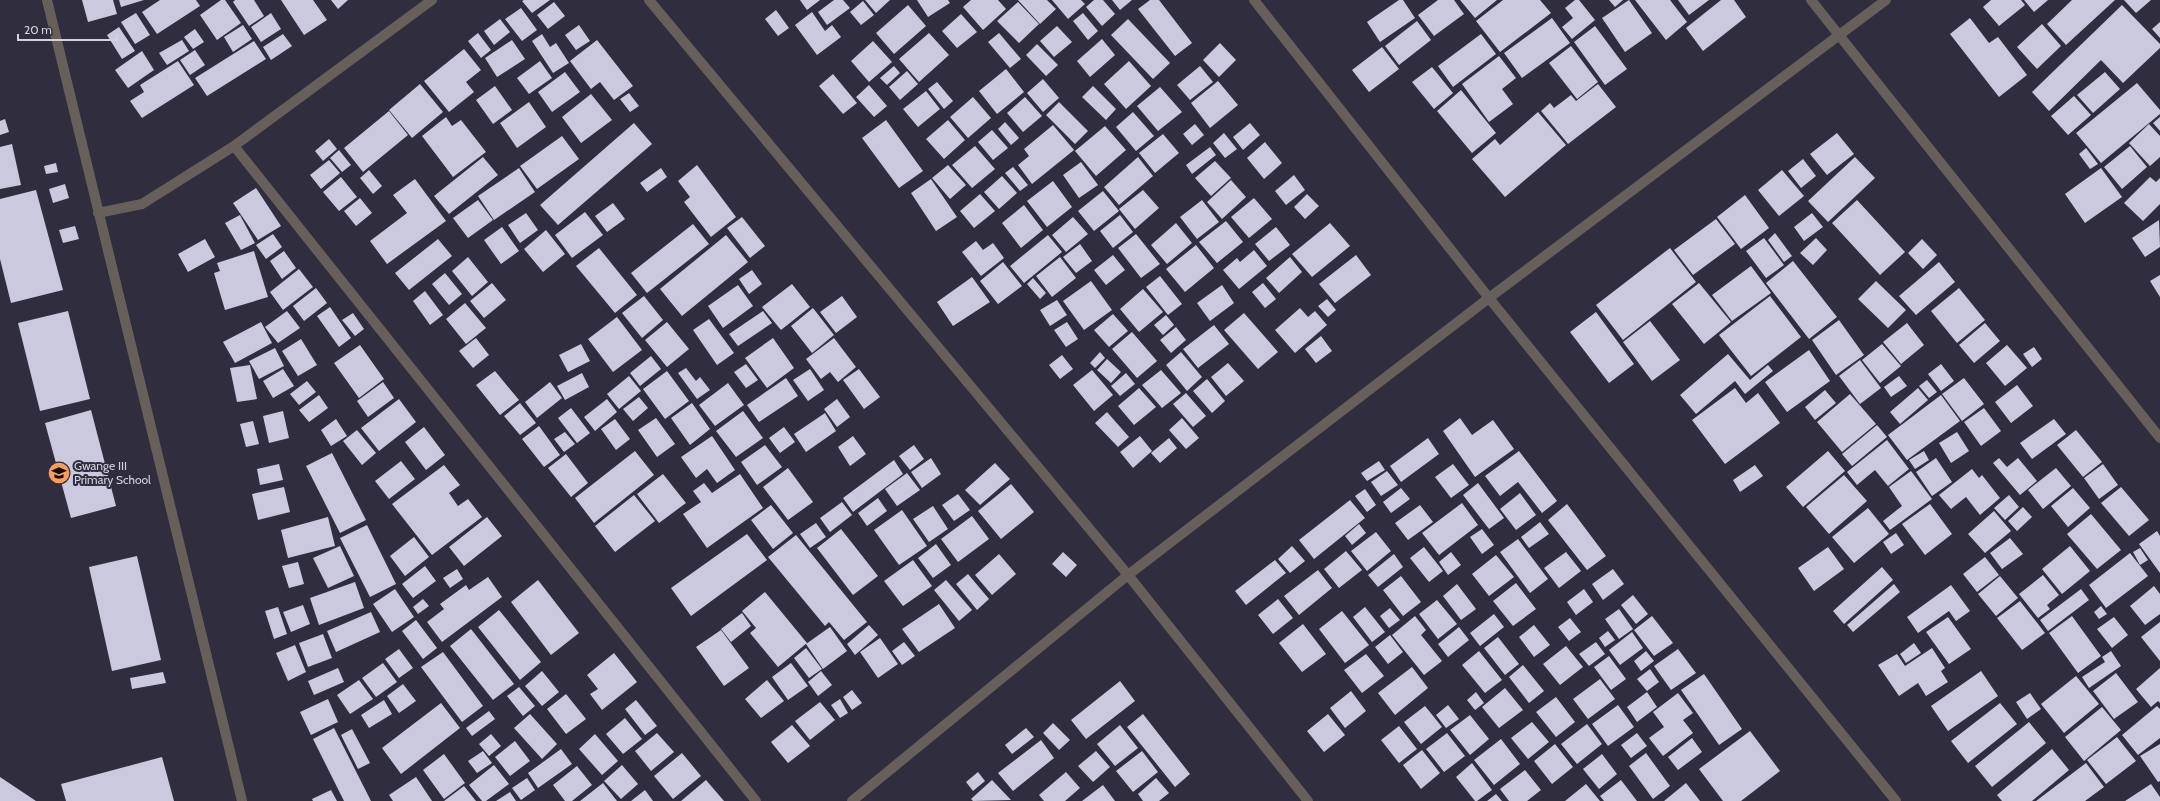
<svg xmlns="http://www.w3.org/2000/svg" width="2160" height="801" viewBox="0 0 2160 801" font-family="Cabin,sans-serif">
	<rect width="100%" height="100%" fill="#302e3e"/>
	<path fill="#cac9dd" d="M82 0H113L117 14 88 22Z
		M119 0H144L121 7Z
		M160 0H196L200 6 157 34 142 12Z
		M221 0H225L241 23 217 40 200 15Z
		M235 0H254L264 16 249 26 233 2Z
		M281 0H313L327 20 304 35Z
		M331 0H348L338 9Z
		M524 0H550L532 13 522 1Z
		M800 0H820L807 10Z
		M834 0H843L850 8 827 25 818 12Z
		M865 0H890L876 13Z
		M917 0H948L950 3 928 17Z
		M971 0H998L1006 9 983 30 963 7Z
		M1018 0H1047L1056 9 1040 24Z
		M1052 0H1081L1085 4 1068 19Z
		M1094 0H1103L1115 14 1102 26 1086 7Z
		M1112 0H1132L1120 10Z
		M1150 0H1159L1192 43 1175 56 1138 9Z
		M1399 0H1403L1415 18 1380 42 1367 22Z
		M1438 0H1454L1464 14 1434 36 1418 15Z
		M1460 0H1497L1475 18Z
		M1503 0H1540L1551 13 1500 52 1476 21Z
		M1575 0H1579L1595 20 1572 39 1562 27 1573 18 1565 8Z
		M1609 0H1623L1615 7Z
		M1629 0 1652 33 1625 52 1602 18Z
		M1635 0H1670L1687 22 1666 40Z
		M1678 0H1709L1689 15Z
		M1721 0H1734L1746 17 1703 51 1686 28Z
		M1991 0H2021L2025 5 1999 26 1983 7Z
		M2024 0H2048L2034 12Z
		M2072 0H2115L2066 45 2047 24Z
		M2124 0H2151L2136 13Z
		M863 1 874 15 861 25 850 12Z
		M554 2 565 16 548 29 537 15Z
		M1018 2 1039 24 1019 43 997 21Z
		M908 5 926 26 894 54 876 33Z
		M2122 5 2160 44V48L2123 83 2101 60 2049 111 2032 92Z
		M521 8 537 30 522 41 505 19Z
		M776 10 789 28 778 36 765 19Z
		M812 12 825 31 832 25 841 37 817 55 795 25Z
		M136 13 150 35 135 44 121 22Z
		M271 13 281 29 261 42 251 27Z
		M1083 13 1098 31 1088 40 1073 21Z
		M961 14 977 32 957 48 942 31Z
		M1552 18 1570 43 1522 78 1504 53Z
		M1970 18 1989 43 1998 37 2027 75 1999 97 1950 34Z
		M500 19 510 32 494 45 484 31Z
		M1128 19 1170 63 1153 79 1111 35Z
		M1417 21 1431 40 1399 65 1385 46Z
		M2160 22V38L2152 29Z
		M2042 24 2061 46 2037 69 2017 47Z
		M243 25 252 39 233 52 224 37Z
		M579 25 590 41 576 50 565 35Z
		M1057 26 1072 42 1054 57 1040 41Z
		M1595 26 1627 69 1605 85 1574 42Z
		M119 27 135 51 122 59 107 35Z
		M195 29 204 42 193 49 184 37Z
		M478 33 491 50 481 58 468 41Z
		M929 33 949 55 919 82 899 59Z
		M999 33 1021 59 1010 68 988 42Z
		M283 34 292 46 271 60 263 47Z
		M542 34 550 47 556 43 569 63 553 73 532 41Z
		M1481 34 1496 54 1453 87 1438 66Z
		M1102 39 1115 55 1090 77 1077 61Z
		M182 40 189 51 167 65 159 53Z
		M512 40 525 59 497 77 485 58Z
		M597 40 633 86 614 100 600 82 591 89 570 61Z
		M254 41 266 59 207 96 195 78Z
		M873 41 892 62 869 82 851 61Z
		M1220 43 1236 60 1219 77 1203 60Z
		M1037 44 1058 65 1046 76 1026 55Z
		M1571 46 1598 82 1577 99 1549 63Z
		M1382 47 1399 69 1369 92 1352 70Z
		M464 49 481 70 466 82 474 92 449 112 424 81Z
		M195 50 205 65 190 75 180 60Z
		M142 51 154 70 128 88 115 70Z
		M1499 56 1516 78 1502 89 1513 104 1489 122 1462 84Z
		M178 61 194 85 142 118 130 101 144 92 140 85Z
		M540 61 552 78 529 94 517 78Z
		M1129 61 1151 86 1126 109 1104 84Z
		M894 66 900 73 887 85 880 78Z
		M1200 66 1213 82 1190 100 1177 85Z
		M1432 67 1453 93 1434 109 1412 82Z
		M1006 69 1024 92 997 114 979 91Z
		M907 71 918 84 900 100 889 87Z
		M565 72 580 92 552 112 538 92Z
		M2105 72 2120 89 2093 113 2077 95Z
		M833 74 857 103 843 114 819 86Z
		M1043 79 1059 98 1043 112 1027 93Z
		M1218 81 1238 105 1210 128 1191 103Z
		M937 82 953 101 944 109 928 89Z
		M2137 83 2160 110V114L2101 163 2076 133Z
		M420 84 443 112 412 138 389 110Z
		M1598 84 1616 107 1568 144 1541 111 1550 103 1554 108 1571 95 1576 101Z
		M869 85 887 106 874 117 856 97Z
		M495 86 512 110 493 124 476 100Z
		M1093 86 1116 109 1106 120 1082 97Z
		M1160 87 1182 112 1158 131 1137 106Z
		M1461 90 1496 133 1472 153 1437 111Z
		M926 91 940 109 918 127 903 109Z
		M629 93 639 106 630 112 620 99Z
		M591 94 612 120 581 143 562 117Z
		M2074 96 2091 115 2068 135 2051 116Z
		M973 97 991 118 968 138 950 117Z
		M1025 97 1042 116 1023 132 1007 113Z
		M529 102 546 127 517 148 500 123Z
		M1059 102 1088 131 1075 144 1046 115Z
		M389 111 408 135 363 172 344 148Z
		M1133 112 1154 136 1136 151 1116 127Z
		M1538 112 1566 145 1505 197 1472 159 1495 139 1500 145Z
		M446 117 452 126 461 120 486 152 453 177 422 136Z
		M2160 117V131L2153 123Z
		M5 119 9 132 0 135V121Z
		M886 120 923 171 899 188 862 138Z
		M948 120 965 140 944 159 926 139Z
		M1005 122 1019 138 1011 145 998 129Z
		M634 123 652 144 558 225 540 205Z
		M1250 123 1260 135 1243 150 1233 137Z
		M1195 124 1204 135 1192 145 1183 134Z
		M2149 124 2160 136V157L2150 166 2129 143Z
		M1053 125 1074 150 1032 184 1018 165 1029 156 1024 149Z
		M1105 126 1126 150 1096 176 1075 151Z
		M992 130 1008 148 993 160 978 142Z
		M1224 133 1237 149 1225 158 1213 143Z
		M1837 133 1854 154 1827 175 1810 154Z
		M1163 134 1179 153 1155 173 1139 153Z
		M562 136 579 159 537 189 520 166Z
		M329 139 337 149 323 161 315 151Z
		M1265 142 1282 163 1264 179 1247 158Z
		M12 144 21 185 0 189V147Z
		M975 146 995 169 972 188 952 165Z
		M2130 146 2147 167 2122 189 2104 167Z
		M1210 147 1216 155 1192 174 1186 165Z
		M2086 148 2098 164 2090 169 2079 154Z
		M339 150 351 165 342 172 330 158Z
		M483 157 498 175 449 214 434 196Z
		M1138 157 1153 176 1119 205 1104 187Z
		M1855 157 1875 178 1828 222 1808 201Z
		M1803 159 1816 176 1801 188 1788 171Z
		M329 160 340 173 321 189 310 175Z
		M1215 161 1231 178 1211 196 1195 178Z
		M1081 162 1098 185 1079 198 1063 175Z
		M56 163 58 172 46 174 44 166Z
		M697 165 736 217 711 237 684 202 690 197 678 181Z
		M948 165 966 185 950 199 932 178Z
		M1013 167 1028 185 1020 191 1005 173Z
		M519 168 535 192 494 220 478 196Z
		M661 168 667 177 647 192 640 183Z
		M2101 168 2122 197 2085 223 2065 194Z
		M369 170 382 186 373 194 360 178Z
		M1782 170 1804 196 1779 216 1758 190Z
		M1294 175 1305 190 1286 205 1275 191Z
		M1002 176 1017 193 999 209 984 192Z
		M341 177 357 197 339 211 323 192Z
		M2150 177 2156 182 2160 178V204L2143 221 2124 203Z
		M415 179 446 221 387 264 370 241 407 213 393 195Z
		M931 179 957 217 936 231 911 193Z
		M1231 180 1246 197 1222 219 1207 202Z
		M1053 181 1072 207 1047 227 1027 201Z
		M65 184 69 198 53 203 49 189Z
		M256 188 281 226 258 240 233 203Z
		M36 190 63 290 11 303 0 259V199Z
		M1143 190 1159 208 1135 229 1119 209Z
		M1103 191 1119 211 1094 231 1078 211Z
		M980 194 995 211 974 228 960 211Z
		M1307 194 1319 206 1305 219 1294 207Z
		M1745 195 1769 228 1741 249 1717 217Z
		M360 198 372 213 356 226 344 211Z
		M1254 198 1272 219 1249 238 1231 217Z
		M478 200 493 220 468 238 453 218Z
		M1202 200 1219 222 1197 239 1180 217Z
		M1857 200 1905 252 1880 275 1832 223Z
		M613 203 625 219 607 232 595 216Z
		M1024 205 1043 230 1021 248 1002 223Z
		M585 212 603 235 572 258 555 235Z
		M526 213 538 230 520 243 508 225Z
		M1812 213 1823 227 1804 241 1794 227Z
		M240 215 255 243 241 250 225 223Z
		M1120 215 1133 232 1113 248 1100 231Z
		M742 217 765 246 750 258 727 228Z
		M1073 217 1088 234 1066 252 1052 235Z
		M1716 219 1735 244 1693 275 1674 250Z
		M2159 220 2160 247 2145 257 2132 238Z
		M1226 221 1243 242 1217 263 1199 242Z
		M1176 223 1192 243 1167 264 1151 245Z
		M1330 223 1350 246 1312 277 1292 254Z
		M693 224 709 244 647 293 631 273Z
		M75 226 79 239 63 243 59 230Z
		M502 227 519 251 501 264 484 240Z
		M1276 227 1290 245 1269 261 1255 244Z
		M546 230 565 254 543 272 524 249Z
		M1775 233 1792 256 1784 262 1768 240Z
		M273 234 282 247 266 259 256 245Z
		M1136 234 1160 264 1141 278 1118 248Z
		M726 235 748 262 682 316 660 289Z
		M1048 235 1062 252 1024 283 1010 266Z
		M1764 238 1784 265 1766 278 1746 251Z
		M1816 238 1827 250 1813 265 1800 253Z
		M205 239 215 257 188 272 178 254Z
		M438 239 452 256 409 290 395 273Z
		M1922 239 1937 255 1923 269 1908 253Z
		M976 241 983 250 993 243 1004 258 981 276 962 252Z
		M1080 244 1092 261 1076 273 1063 257Z
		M1196 245 1214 268 1185 292 1166 269Z
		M599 248 637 295 615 313 576 266Z
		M1670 248 1696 282 1623 340 1596 305Z
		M1254 250 1267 266 1239 289 1223 270 1237 258 1240 262Z
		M254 251 268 297 225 310 214 273 220 271 217 263Z
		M284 251 296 268 282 279 270 261Z
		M1113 255 1125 270 1106 285 1094 270Z
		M1356 255 1371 275 1335 303 1319 284Z
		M468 257 488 282 472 296 452 271Z
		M1060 257 1076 278 1052 297 1036 276Z
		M1290 257 1302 272 1279 293 1266 278Z
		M1793 261 1837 317 1809 339 1766 283Z
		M1003 262 1022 286 998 304 980 281Z
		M1939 262 1955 282 1916 315 1899 296Z
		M1751 266 1771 293 1732 321 1712 295Z
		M299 269 313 287 283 310 270 292Z
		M752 270 762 284 749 294 739 279Z
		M445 273 462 294 449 305 432 284Z
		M2160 275V297L2150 281Z
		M1160 276 1182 304 1168 315 1146 287Z
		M972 277 990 302 953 326 937 302Z
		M1033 278 1046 293 1040 299 1027 284Z
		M1091 281 1112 310 1084 330 1063 301Z
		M1876 281 1906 310 1888 328 1858 299Z
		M492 283 506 300 484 318 470 301Z
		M1263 283 1276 299 1265 308 1252 292Z
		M1699 283 1731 322 1704 344 1672 304Z
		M792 284 810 307 781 330 762 307Z
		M738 285 753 306 723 328 708 306Z
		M1222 285 1234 303 1210 321 1197 303Z
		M316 288 327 303 304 321 293 306Z
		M1959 288 1985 320 1957 343 1931 311Z
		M1143 289 1163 312 1139 332 1120 309Z
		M425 291 443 315 430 325 413 301Z
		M644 296 663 320 642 338 622 313Z
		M842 296 857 317 836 333 820 312Z
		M1770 296 1801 337 1751 376 1719 335Z
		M1327 299 1336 310 1328 317 1318 306Z
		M1057 300 1067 315 1050 326 1040 310Z
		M465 303 486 328 466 344 446 319Z
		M330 307 351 338 339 347 317 316Z
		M813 308 834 335 812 353 791 326Z
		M1300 308 1308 317 1315 311 1327 325 1295 353 1275 330Z
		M68 311 90 399 40 411 18 323Z
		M287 311 300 328 278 343 265 327Z
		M763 311 772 323 738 346 729 334Z
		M1596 312 1634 364 1609 383 1570 332Z
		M353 313 364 329 355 336 342 320Z
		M1244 313 1278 352 1258 369 1224 330Z
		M1113 314 1128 331 1109 347 1094 330Z
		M1166 315 1174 325 1163 335 1154 325Z
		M617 317 642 350 613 372 588 339Z
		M709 319 734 353 717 365 693 330Z
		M1839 320 1864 355 1836 375 1812 340Z
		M1650 321 1680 360 1652 381 1623 342Z
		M261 322 272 343 235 363 223 342Z
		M667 322 689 349 667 367 645 340Z
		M1067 322 1078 339 1066 347 1054 330Z
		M1907 323 1924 345 1901 364 1883 342Z
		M1985 323 2000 341 1974 363 1959 345Z
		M1214 325 1229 344 1198 368 1183 349Z
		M1176 327 1186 340 1171 353 1160 340Z
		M1132 332 1157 361 1137 378 1112 349Z
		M1321 336 1332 351 1316 363 1305 349Z
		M476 338 489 355 473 368 459 351Z
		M773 338 794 368 767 388 745 358Z
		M834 338 856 367 838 382 830 372 821 379 806 359Z
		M301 339 317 365 298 376 282 351Z
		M581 344 590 361 568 372 559 355Z
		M1882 344 1901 366 1880 383 1862 360Z
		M360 345 384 379 359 398 334 363Z
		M2007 345 2027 368 2005 386 1986 363Z
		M2034 347 2042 359 2032 367 2023 354Z
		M275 348 284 366 259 379 249 361Z
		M1809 350 1830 381 1787 412 1765 382Z
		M1100 352 1105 358 1095 368 1090 363Z
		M1181 352 1202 377 1187 391 1166 365Z
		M1728 354 1750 380 1768 365 1773 371 1745 394 1735 381 1696 414 1680 395Z
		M1062 355 1073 369 1060 379 1049 365Z
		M651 356 661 369 640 386 630 373Z
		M1107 359 1121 372 1111 383 1097 370Z
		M1860 360 1881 388 1860 404 1839 376Z
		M1228 363 1244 381 1226 396 1211 377Z
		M746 364 758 380 746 388 734 372Z
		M1941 364 1954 381 1941 391 1928 374Z
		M250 365 257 399 237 402 230 368Z
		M686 368 696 381 700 377 710 390 697 399 678 373Z
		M283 369 294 386 273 398 263 381Z
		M810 369 824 390 808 401 793 380Z
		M859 369 880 397 864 409 843 380Z
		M1092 370 1113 395 1094 411 1073 385Z
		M1161 370 1181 393 1162 408 1142 385Z
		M495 371 519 400 500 415 476 385Z
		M667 371 689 401 665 419 643 389Z
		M582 373 589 387 565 400 557 386Z
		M1126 373 1135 384 1120 396 1111 386Z
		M629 376 641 391 619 409 607 394Z
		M1899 376 1907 386 1891 397 1884 387Z
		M786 378 798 396 759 422 747 405Z
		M1964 378 1984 404 1962 421 1942 394Z
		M1207 379 1225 401 1212 413 1193 391Z
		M1927 380 1937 392 1929 398 1919 386Z
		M307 381 316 392 299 405 290 394Z
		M383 382 394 398 368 417 357 401Z
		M550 382 562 398 537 418 525 402Z
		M728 383 744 405 715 426 699 405Z
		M2017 385 2033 406 2011 423 1995 402Z
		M1139 388 1156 407 1134 425 1118 406Z
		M1735 388 1746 403 1758 393 1780 423 1725 464 1692 420Z
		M1918 388 1928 400 1900 424 1890 412Z
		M1825 390 1836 403 1815 420 1805 407Z
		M1186 393 1206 416 1193 427 1173 404Z
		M1850 394 1876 424 1842 452 1817 422Z
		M319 395 328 408 309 422 299 410Z
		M1941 395 1960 421 1907 460 1888 435Z
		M639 397 648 408 633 421 623 409Z
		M399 399 416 422 379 451 361 428Z
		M607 399 617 412 595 431 584 417Z
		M837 399 850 417 837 427 824 409Z
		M520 403 536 423 520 435 504 416Z
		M692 403 710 429 690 445 671 418Z
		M571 408 590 433 577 443 558 418Z
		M1984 408 2001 431 1981 446 1964 422Z
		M91 410 116 506 71 518 45 423Z
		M283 411 289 438 269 443 263 416Z
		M743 411 763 438 736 457 716 431Z
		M1107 412 1129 437 1118 447 1095 423Z
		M825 413 836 431 806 452 794 434Z
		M656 418 675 444 657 457 638 430Z
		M1182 418 1199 438 1186 449 1169 430Z
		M1460 418 1472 435 1493 420 1514 449 1475 477 1443 431Z
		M336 419 347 436 331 446 321 430Z
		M615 419 630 439 616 450 601 429Z
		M2054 419 2066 434 2032 459 2020 443Z
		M253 421 259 444 246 447 240 424Z
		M1877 425 1887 437 1852 466 1842 454Z
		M539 426 560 455 544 467 522 439Z
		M424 427 445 455 426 470 405 442Z
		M784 427 795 442 780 453 769 438Z
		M357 430 376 453 362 465 343 441Z
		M2076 430 2102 462 2083 477 2057 445Z
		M565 432 575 444 564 452 554 439Z
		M1957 432 1969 451 1951 463 1939 443Z
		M712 436 735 470 717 483 707 469 696 478 681 457Z
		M853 436 866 454 850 466 838 447Z
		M1140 436 1152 451 1133 468 1120 452Z
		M1169 438 1177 448 1160 463 1151 453Z
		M1428 438 1439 454 1401 482 1390 466Z
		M1887 440 1909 469 1888 486 1875 470 1857 485 1847 472Z
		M765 445 782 467 757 485 741 462Z
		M914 445 924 459 910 470 899 456Z
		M635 451 654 475 594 523 575 498Z
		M1519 451 1557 501 1542 513 1518 482 1500 496 1485 476Z
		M1828 451 1845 471 1803 507 1786 487Z
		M1924 451 1929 460 1915 469 1909 460Z
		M332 453 366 520 340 533 306 466Z
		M566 454 588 483 571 497 548 468Z
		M931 458 941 474 922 488 911 472Z
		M1936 458 1952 482 1932 496 1916 472Z
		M1999 458 2007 467 2018 458 2037 481 2020 495 1993 463Z
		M894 460 903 474 853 512 843 498Z
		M401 461 415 479 389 499 375 481Z
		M1379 461 1385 470 1367 481 1361 473Z
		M995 463 1010 479 980 505 965 490Z
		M279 464 283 480 260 485 257 469Z
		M1453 464 1469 485 1451 498 1435 477Z
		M2103 464 2118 485 2099 499 2084 478Z
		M444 465 460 485 449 493 458 506 468 499 482 517 432 555 392 504Z
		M1755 465 1763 476 1740 492 1733 480Z
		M788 468 813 502 788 520 763 487Z
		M2056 468 2071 486 2043 509 2028 490Z
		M1972 469 1979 478 1982 475 2000 498 1980 515 1966 497 1951 509 1939 495Z
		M1387 471 1398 485 1381 496 1371 482Z
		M1911 471 1932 499 1890 530 1883 521 1902 506 1889 487Z
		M907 473 920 490 897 506 885 489Z
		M663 474 686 503 659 523 637 494Z
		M740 474 763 508 707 548 683 514 701 502 693 491 704 483 712 493Z
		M1844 475 1867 501 1829 534 1806 507Z
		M1478 483 1504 518 1489 529 1463 495Z
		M1011 484 1034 512 1001 539 978 511Z
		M284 487 290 512 258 520 252 494Z
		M2121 487 2149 520 2129 536 2101 503Z
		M1401 488 1410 499 1391 513 1383 502Z
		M2073 488 2090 508 2068 527 2051 506Z
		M1365 489 1376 505 1367 512 1355 496Z
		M1520 493 1536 515 1516 530 1500 509Z
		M958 494 970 510 954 521 942 505Z
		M634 495 655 521 615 552 595 526Z
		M2009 495 2019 507 2005 520 1994 508Z
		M878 498 887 511 867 526 858 513Z
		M1350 500 1365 518 1314 559 1299 540Z
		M842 502 852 515 830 532 820 518Z
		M1462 503 1478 525 1439 555 1422 533Z
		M1567 504 1606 556 1587 570 1548 520Z
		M1930 504 1952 534 1925 555 1902 524Z
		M771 505 793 533 773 549 751 520Z
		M1420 505 1433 522 1408 540 1395 523Z
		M933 506 948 529 929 542 913 519Z
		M2023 507 2032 517 2017 531 2008 521Z
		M1868 508 1889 534 1854 563 1832 537Z
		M902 510 927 546 899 565 874 530Z
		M1994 511 2011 531 1985 553 1968 534Z
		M2091 514 2121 550 2097 569 2067 534Z
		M972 516 989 539 958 562 941 539Z
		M328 517 335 546 288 558 281 530Z
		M487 517 502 536 464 566 449 547Z
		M1540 522 1549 534 1529 548 1521 537Z
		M816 523 826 537 810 548 800 534Z
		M1359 524 1366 533 1352 545 1345 536Z
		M367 525 396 584 370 597 340 538Z
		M841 529 878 576 853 595 817 548Z
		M1482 529 1494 545 1482 554 1470 537Z
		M2157 531 2160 536V573L2139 544Z
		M1376 532 1391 551 1367 571 1351 551Z
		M1896 533 1904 545 1891 554 1883 542Z
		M747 534 767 560 691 616 671 588Z
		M796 535 867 622 844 640 829 622 825 626 768 557Z
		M414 537 429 557 405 576 390 556Z
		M2010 538 2023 554 2002 569 1990 553Z
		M1518 539 1548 579 1530 593 1500 552Z
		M936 544 951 565 933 578 918 558Z
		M340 546 354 576 328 588 313 558Z
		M1292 546 1305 561 1290 573 1278 559Z
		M2070 546 2090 571 2062 594 2042 569Z
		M1424 547 1443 571 1429 582 1410 558Z
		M1828 547 1844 569 1814 591 1798 568Z
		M2140 548 2148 560 2140 565 2133 552Z
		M1346 551 1362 570 1339 588 1324 569Z
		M1063 552 1077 565 1066 577 1052 564Z
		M1451 552 1461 565 1448 575 1439 562Z
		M1566 552 1581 571 1559 588 1544 568Z
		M2130 553 2148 576 2106 608 2089 585Z
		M999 554 1016 574 992 595 975 575Z
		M1394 554 1403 567 1378 587 1368 575Z
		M1496 555 1514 577 1489 596 1472 574Z
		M137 556 161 660 112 671 89 567Z
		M1985 557 1999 575 1977 592 1963 574Z
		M913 560 932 586 903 606 884 581Z
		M1275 560 1286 573 1246 605 1235 591Z
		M298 562 304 584 289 588 282 566Z
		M425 566 436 581 413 598 402 584Z
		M1882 567 1893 580 1844 624 1833 611Z
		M457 569 463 579 450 588 443 578Z
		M1613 569 1624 584 1603 600 1592 584Z
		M1318 570 1332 588 1299 615 1284 596Z
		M968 574 989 599 977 610 956 584Z
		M2043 575 2059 595 2047 605 2050 609 2038 618 2019 594Z
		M1401 576 1421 602 1403 616 1383 590Z
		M2000 576 2018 598 1996 616 1978 594Z
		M488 577 502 597 442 642 427 622 444 609 440 604 466 585 469 590Z
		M538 580 579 633 551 655 511 602Z
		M946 580 972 610 959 621 934 590Z
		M355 582 364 608 319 625 310 598Z
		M1516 583 1536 609 1513 626 1493 601Z
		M1457 584 1476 609 1461 620 1443 596Z
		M1894 584 1900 592 1853 632 1847 625Z
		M1951 585 1970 611 1956 621 1949 611 1918 633 1907 617Z
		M2154 586 2160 594V614L2145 625 2130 606Z
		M395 589 414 617 392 632 373 604Z
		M1584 589 1593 602 1576 615 1567 602Z
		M2081 589 2089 600 2048 631 2040 620Z
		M765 592 807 643 778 667 750 633 756 628 742 611Z
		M1633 595 1648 614 1636 624 1621 605Z
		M423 599 429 606 418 614 413 607Z
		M1278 599 1293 618 1273 634 1258 615Z
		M1437 600 1457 624 1438 639 1419 614Z
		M2020 601 2045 633 2022 650 1997 618Z
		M939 604 955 628 919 652 902 629Z
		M303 605 310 624 291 632 283 612Z
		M2101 606 2107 614 2099 619 2094 612Z
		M278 607 287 634 274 639 265 611Z
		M1365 607 1385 632 1372 642 1353 617Z
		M1390 608 1400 620 1389 628 1380 616Z
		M1619 609 1633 629 1619 639 1605 619Z
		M499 610 541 662 520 680 478 627Z
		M1342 611 1369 645 1345 663 1319 629Z
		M371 612 380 632 336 652 327 631Z
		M742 613 751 626 731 642 721 629Z
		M1494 614 1504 627 1480 646 1470 633Z
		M1415 616 1426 630 1421 635 1442 661 1424 675 1392 635Z
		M1652 616 1673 643 1654 656 1634 630Z
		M2072 616 2101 656 2078 673 2049 633Z
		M1948 617 1971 649 1949 664 1926 632Z
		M2114 617 2128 635 2112 648 2097 629Z
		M1570 618 1581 632 1569 641 1558 627Z
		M416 620 437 648 423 659 402 631Z
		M2160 622V661L2141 637Z
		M1303 624 1326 654 1302 672 1279 643Z
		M869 625 878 635 855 655 847 644Z
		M1534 625 1550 645 1534 657 1519 637Z
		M830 627 847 651 823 669 806 644Z
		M1459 627 1469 640 1448 657 1438 644Z
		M471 629 514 684 493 700 450 646Z
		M721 630 749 668 724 686 696 647Z
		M1608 631 1615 640 1605 647 1599 638Z
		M1632 632 1643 648 1620 665 1609 650Z
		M323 634 332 658 308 667 299 643Z
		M1390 635 1403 652 1388 664 1375 647Z
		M1498 637 1519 664 1505 675 1484 648Z
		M880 638 898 664 878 678 860 652Z
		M904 642 915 656 902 665 892 651Z
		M1596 642 1605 654 1589 666 1579 654Z
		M1914 643 1921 653 1906 663 1900 654Z
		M295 645 306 672 288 681 276 653Z
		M1566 646 1583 667 1560 685 1543 664Z
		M806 648 822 669 809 678 794 658Z
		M1932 648 1945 668 1941 671 1948 682 1926 696 1918 683 1899 696 1878 665 1897 654 1905 666Z
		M399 649 413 668 399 678 385 659Z
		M1678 649 1696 673 1671 690 1654 666Z
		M1479 651 1502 680 1485 693 1462 665Z
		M1646 651 1654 661 1641 671 1634 661Z
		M2111 651 2121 666 2089 688 2082 677 2105 662 2102 657Z
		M443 652 483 706 462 722 421 667Z
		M614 653 637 682 602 710 590 694 598 689 587 675Z
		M1366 654 1384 676 1362 693 1344 670Z
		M1609 656 1626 679 1611 690 1594 667Z
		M383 663 397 682 376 697 362 678Z
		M791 663 808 686 788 700 772 677Z
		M1523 665 1544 691 1529 703 1509 677Z
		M1412 667 1428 688 1395 715 1378 693Z
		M338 668 344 682 314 695 308 681Z
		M2160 668V703L2158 701 2151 707 2136 689Z
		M1650 669 1659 682 1647 691 1637 679Z
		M542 671 559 692 542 706 525 686Z
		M821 671 832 685 818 696 808 682Z
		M1981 671 1998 696 1948 731 1931 706Z
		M163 672 166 683 132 689 130 678Z
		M2116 673 2138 702 2114 719 2093 691Z
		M1704 674 1742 729 1719 745 1681 690Z
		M2076 676 2099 704 2064 733 2041 704Z
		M1600 679 1615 699 1588 719 1573 699Z
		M359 680 373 699 350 714 337 695Z
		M767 680 784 701 761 718 745 699Z
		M1120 681 1135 701 1086 739 1071 720Z
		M403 684 416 701 399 713 387 696Z
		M519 687 535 706 523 716 507 696Z
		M1505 688 1523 710 1499 728 1482 707Z
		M852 690 862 703 852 710 843 697Z
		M1351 691 1366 711 1345 728 1330 708Z
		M1476 692 1484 703 1475 710 1467 700Z
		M1647 692 1657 707 1637 722 1627 707Z
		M1678 693 1693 713 1683 720 1693 733 1663 756 1649 738 1664 727 1653 712Z
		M2030 693 2041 709 2027 719 2016 702Z
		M566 694 586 719 566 734 547 709Z
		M1556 697 1575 722 1556 737 1536 712Z
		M328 699 338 722 311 735 300 712Z
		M840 699 848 713 840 718 831 705Z
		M384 700 392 714 369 728 361 715Z
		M636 700 657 726 645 735 625 709Z
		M820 702 835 720 810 740 795 721Z
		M441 703 460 728 401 774 382 748Z
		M2000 703 2017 724 1968 763 1951 741Z
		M1448 705 1459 719 1446 728 1436 715Z
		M1618 705 1634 727 1608 746 1592 724Z
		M1425 706 1442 727 1421 744 1404 722Z
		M2157 706 2160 709V738L2138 755 2122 735Z
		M2102 707 2121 730 2084 761 2065 737Z
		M489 711 495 719 472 736 466 728Z
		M530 714 557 744 542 759 514 728Z
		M1143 714 1190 774 1175 787 1127 727Z
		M1328 714 1345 735 1324 752 1307 731Z
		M1470 715 1489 739 1470 755 1450 730Z
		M625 718 642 739 623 754 606 734Z
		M1532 722 1549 742 1528 759 1511 738Z
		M2029 722 2046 743 1992 787 1975 766Z
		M1053 723 1070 740 1059 750 1043 733Z
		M1587 724 1602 744 1577 764 1561 744Z
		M792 725 810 746 788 763 771 742Z
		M1120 725 1138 748 1115 766 1097 744Z
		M1399 726 1417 749 1399 763 1381 740Z
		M334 728 371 801H344L313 739Z
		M1026 728 1034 737 1012 754 1005 745Z
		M352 729 370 763 358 769 341 735Z
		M1750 731 1780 771 1741 801H1723L1699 769Z
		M657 733 674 752 651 771 635 751Z
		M1447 733 1465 756 1444 772 1426 749Z
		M1637 733 1647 746 1631 758 1621 745Z
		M491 734 501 746 489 756 479 744Z
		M595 734 618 761 602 775 579 749Z
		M2117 737 2136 761 2106 784 2087 760Z
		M1692 738 1702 752 1678 770 1668 757Z
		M1501 739 1520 764 1494 785 1474 760Z
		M1041 740 1054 758 1013 791 998 773Z
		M515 741 530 761 510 776 495 757Z
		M1555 744 1573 767 1552 784 1534 761Z
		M2160 744V781L2158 782 2140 756Z
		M561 749 572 764 538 788 528 773Z
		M2052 749 2069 770 2032 801H2002L1997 795Z
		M1422 750 1440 773 1421 789 1403 765Z
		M483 751 492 763 477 773 468 761Z
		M1096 751 1110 767 1093 782 1078 766Z
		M1142 751 1158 772 1133 792 1116 771Z
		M682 753 701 776 673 799 654 776Z
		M1646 753 1670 786 1653 799 1629 766Z
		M444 754 465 783 444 799 423 770Z
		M1602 754 1617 774 1599 789 1583 769Z
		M162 757 174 801H66L61 784Z
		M1472 763 1492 790 1477 801H1475L1456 777Z
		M2086 763 2104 787 2085 801H2036Z
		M494 765 509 784 486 801H482L469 785Z
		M622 765 638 784 621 799 604 781Z
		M577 766 592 785 572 801H565L553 785Z
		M1525 770 1541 790 1527 801H1509L1500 789Z
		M978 772 985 781 973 791 966 782Z
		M1066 772 1080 788 1065 801H1044L1039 795Z
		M0 777 36 801H0Z
		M416 777 432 801H393L389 795Z
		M527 778 535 790 521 800 512 788Z
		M1156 778 1169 793 1159 801H1143L1138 794Z
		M706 780 724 801H681Z
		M992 780 1011 800 973 801 971 799Z
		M1621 780 1637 801H1604L1600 796Z
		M603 783 617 801H580Z
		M1686 783 1700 801H1664Z
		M1586 784 1600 801H1565Z
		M2151 784 2160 797V801H2125Z
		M1103 785 1115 801H1082Z
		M464 786 476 801H444Z
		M331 790 337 801H313L312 799Z
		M645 790 653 801H631Z
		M510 792 516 801H496Z
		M1496 794 1502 801H1487Z"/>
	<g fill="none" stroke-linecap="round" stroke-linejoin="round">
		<path stroke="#675f5a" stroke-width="10" d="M47 0 242 801
			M649 0 1128 575 1308 801
			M1254 0 1489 298 1896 801
			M1811 0 2160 438
			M234 146 756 801
			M98 213 142 204 234 146 432 0
			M852 801 1128 575 1489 298 1886 0"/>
	</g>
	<defs>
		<g id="school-disc" transform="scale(1.15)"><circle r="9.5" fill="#ff9b5a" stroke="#302e3e"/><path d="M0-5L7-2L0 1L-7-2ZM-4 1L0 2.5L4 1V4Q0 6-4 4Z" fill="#111"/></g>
	</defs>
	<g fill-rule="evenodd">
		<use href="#school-disc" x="59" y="473"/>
	</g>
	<g text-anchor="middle" stroke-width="4" stroke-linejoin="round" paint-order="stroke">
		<g font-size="12" fill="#d3d2dd" stroke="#302e3e" text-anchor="start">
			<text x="74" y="470">Gwange III<tspan x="74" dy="14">Primary School</tspan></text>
		</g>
	</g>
	<path d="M18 34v6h99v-6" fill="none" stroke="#d3d2dd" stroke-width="2"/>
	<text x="24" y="34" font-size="12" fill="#d3d2dd" stroke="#302e3e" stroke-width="3" paint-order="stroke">20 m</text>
</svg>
